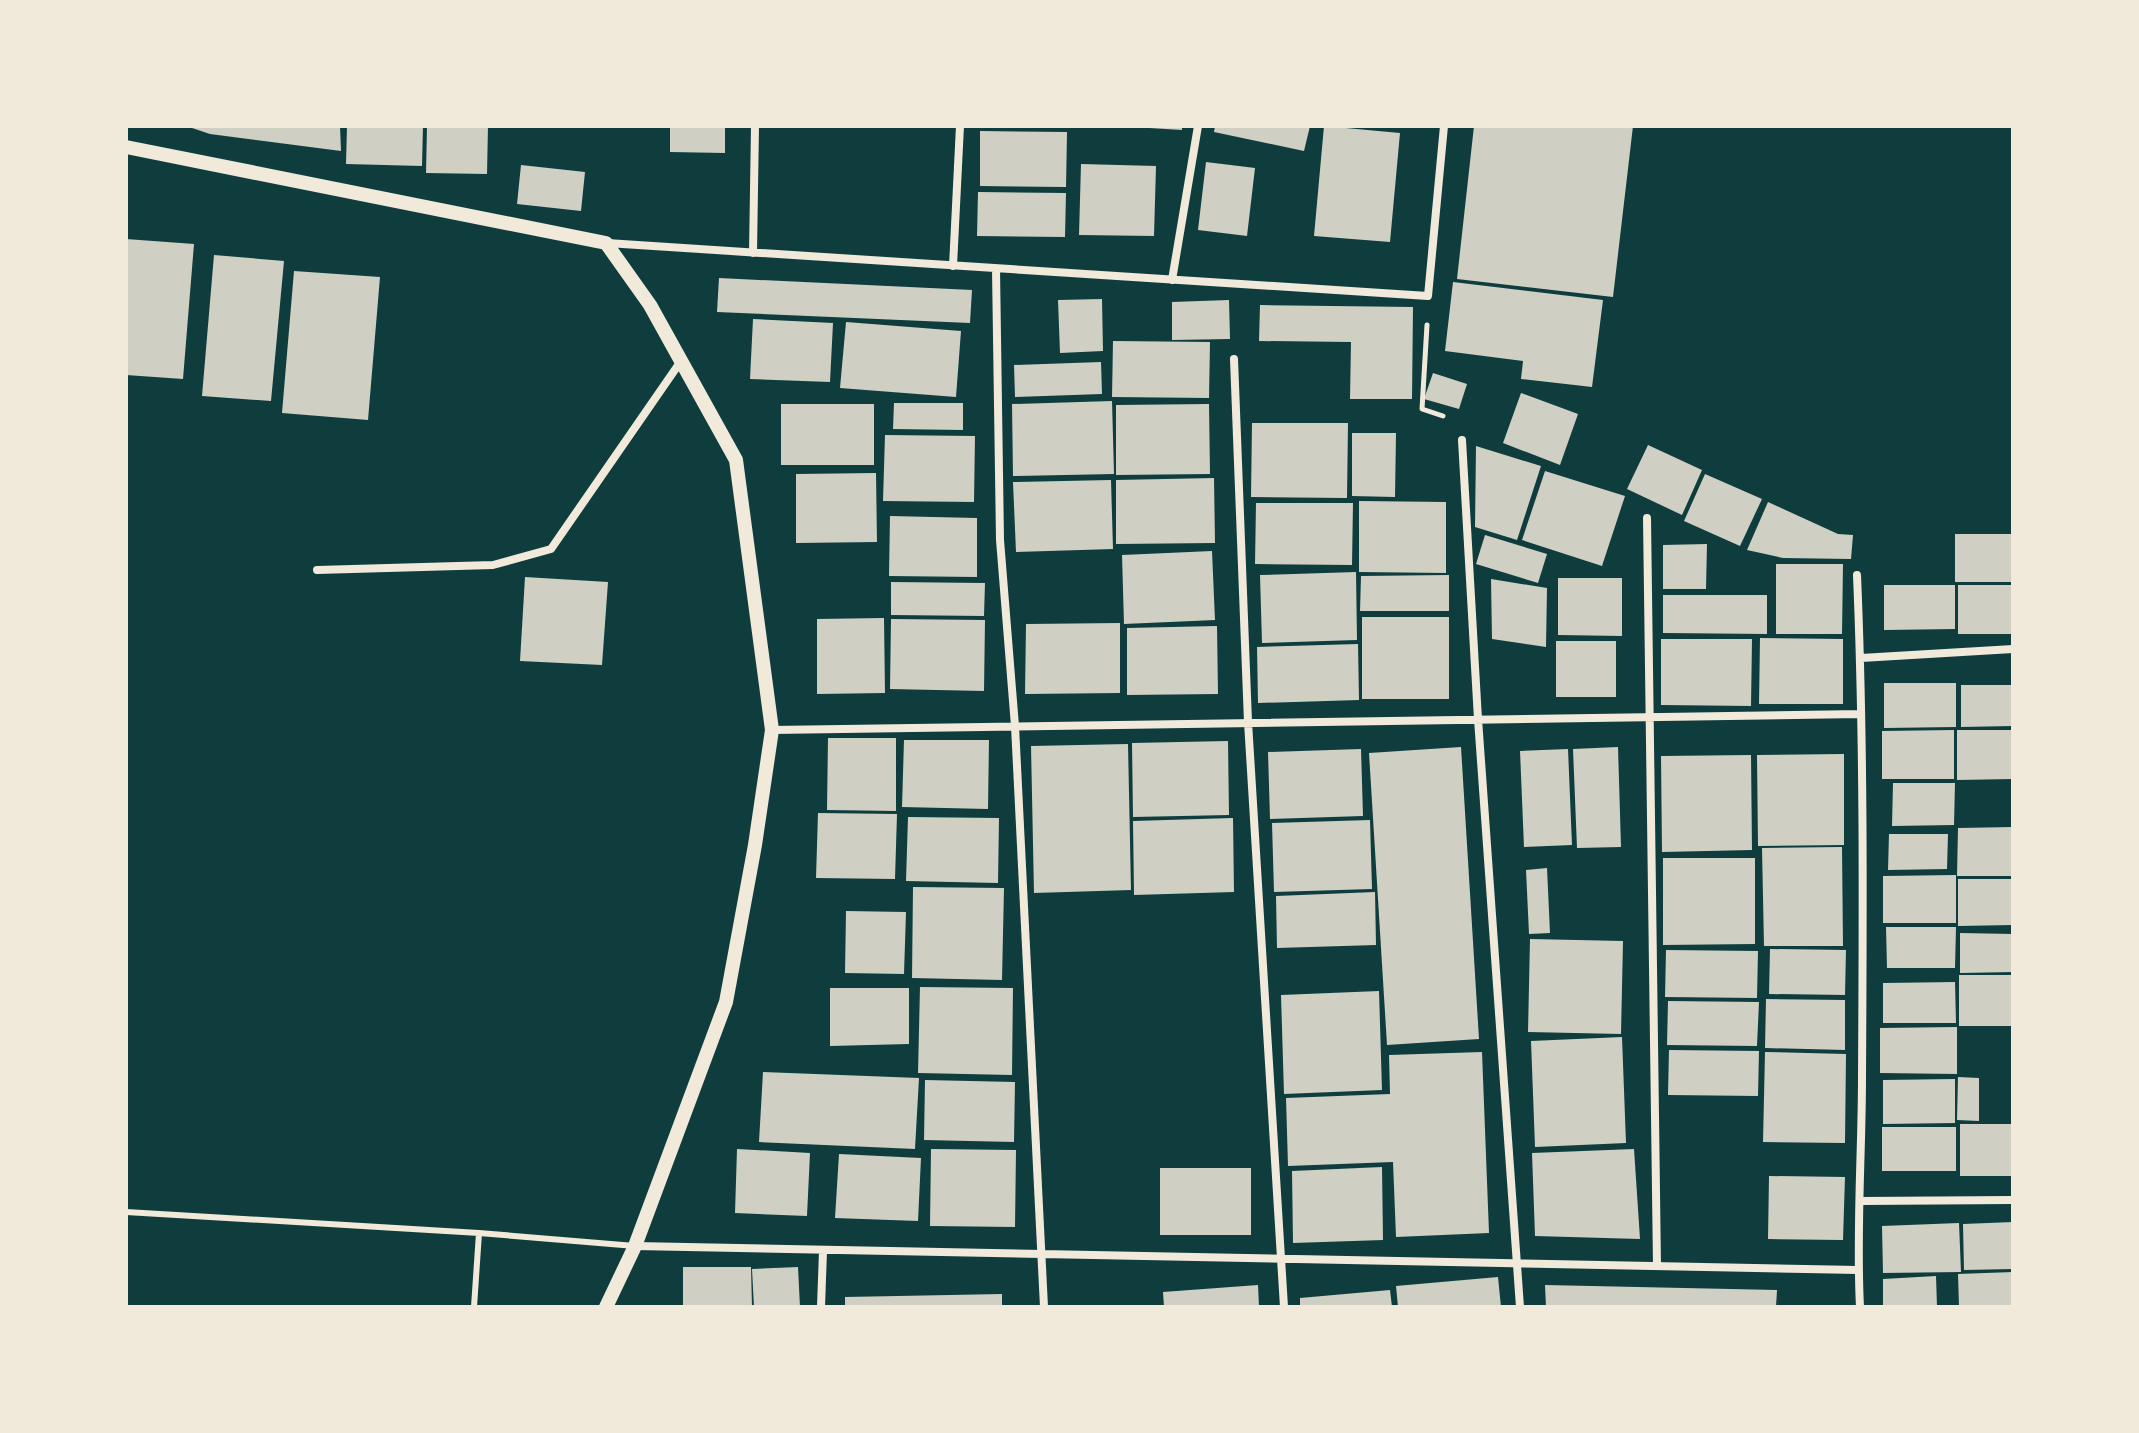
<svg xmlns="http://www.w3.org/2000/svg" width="2139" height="1433" viewBox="0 0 2139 1433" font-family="Arial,sans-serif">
	<rect width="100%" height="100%" fill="#0f3d3e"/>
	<path fill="#cfcfc3" d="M186 126H340L341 151 210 134Z
		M347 126H423L422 166 346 164Z
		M427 126H488L487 174 426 173Z
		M670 126H725V153L670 152Z
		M1149 126H1182V130L1149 128Z
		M1215 126H1310L1304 151 1214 132Z
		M1324 126 1400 133 1390 242 1314 236Z
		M1474 126H1633L1613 297 1457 279Z
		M980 131 1067 132 1066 187 980 186Z
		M1206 162 1255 168 1247 236 1198 230Z
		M1081 164 1156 166 1154 236 1079 235Z
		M521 165 585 172 581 211 517 204Z
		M978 192 1066 193 1065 237 977 236Z
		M126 239 194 244 183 379 126 375Z
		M214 255 284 261 271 401 202 396Z
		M294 271 380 277 368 420 282 413Z
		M719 278 972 290 970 323 717 312Z
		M1453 282 1603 300 1592 387 1521 379 1523 361 1445 351Z
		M1102 299 1103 351 1060 353 1058 300Z
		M1229 300 1230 339 1172 340V302Z
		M1260 305 1413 307 1412 399H1350L1351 342 1259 341Z
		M753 319 833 323 830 382 750 379Z
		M846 322 961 331 956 397 840 388Z
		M1113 341 1210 342 1209 398 1112 397Z
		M1101 362 1102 394 1015 397 1014 365Z
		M1433 373 1467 384 1459 409 1424 399Z
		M1521 393 1578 414 1560 465 1503 443Z
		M1112 401 1114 474 1013 476 1012 404Z
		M894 403H963V430L893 429Z
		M781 404H874V465H781Z
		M1209 404 1210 474 1116 475V405Z
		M1252 423H1348L1347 498 1251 497Z
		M1352 433H1396L1395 497 1352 496Z
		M885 435 975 436 974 502 883 501Z
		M1648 445 1702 470 1682 515 1627 489Z
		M1476 446 1541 466 1517 540 1475 527Z
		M1545 471 1625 496 1602 566 1522 540Z
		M876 473 877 542 796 543V474Z
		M1705 474 1762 499 1740 546 1684 521Z
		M1214 478 1215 543 1116 544V480Z
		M1111 480 1113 549 1016 552 1013 482Z
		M1359 501 1446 502V573L1359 572Z
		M1768 502 1838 534 1853 535 1851 559 1783 558 1747 550Z
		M1256 503H1353L1352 565 1255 564Z
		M890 516 977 518V577L889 576Z
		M1955 534H2013V582H1955Z
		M1485 535 1547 554 1538 583 1476 564Z
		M1707 544 1706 589H1663V545Z
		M1212 551 1215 620 1124 624 1122 555Z
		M1776 564H1843L1842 634H1776Z
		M1356 572 1357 640 1262 643 1260 575Z
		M1449 575V611H1360L1361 576Z
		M525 577 608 582 602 665 520 661Z
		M1558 578H1622V636L1558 635Z
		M1491 579 1547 588 1546 647 1492 639Z
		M891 582 985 583 984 616 891 615Z
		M1884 585H1955V629L1884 630Z
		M1958 585H2013V634H1958Z
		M1663 595H1767V634L1663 633Z
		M1362 617H1449V699H1362Z
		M884 618 885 693 817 694V619Z
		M891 619 985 620 984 691 890 689Z
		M1120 623V693L1025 694 1026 624Z
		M1217 626 1218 694 1127 695V628Z
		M1760 638 1843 639V704H1759Z
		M1661 639H1752L1751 706 1661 705Z
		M1556 641H1616V697H1556Z
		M1358 644 1359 700 1258 703 1257 647Z
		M1884 683H1956V727L1884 728Z
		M1961 685H2013V726L1961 727Z
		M1954 730V779H1882V731Z
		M1957 730H2013V779L1957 780Z
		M828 738H896V811L827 810Z
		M904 740H989L988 809 902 807Z
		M1228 741 1229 815 1133 817 1132 743Z
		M1128 744 1131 890 1034 893 1031 746Z
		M1461 747 1479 1039 1387 1045 1369 753Z
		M1618 747 1621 847 1577 848 1573 749Z
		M1361 749 1363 816 1270 819 1268 752Z
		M1568 749 1572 845 1524 847 1520 751Z
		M1844 754V845L1758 846 1757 755Z
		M1751 755 1752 850 1662 852 1661 756Z
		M1893 783H1955L1954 825 1892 826Z
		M818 813 897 814 895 879 816 878Z
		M908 817 999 818 998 883 906 881Z
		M1233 818 1234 892 1134 895 1133 821Z
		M1370 820 1372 889 1274 892 1272 823Z
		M2013 827V876H1957L1958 828Z
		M1889 834H1948L1947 869 1888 870Z
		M1842 847 1843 946H1764L1762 848Z
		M1663 858H1755V944L1663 945Z
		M1547 868 1550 933 1529 934 1526 870Z
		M1956 875V923H1883V876Z
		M1958 879H2013V925L1958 926Z
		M913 887 1004 888 1002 980 912 978Z
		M1375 892 1376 945 1277 948 1276 896Z
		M846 911 906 912 904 974 845 973Z
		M1886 927H1956L1955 968H1887Z
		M1960 933 2013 934V972L1960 973Z
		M1530 939 1623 941 1621 1034 1528 1032Z
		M1770 949 1846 950 1845 995 1769 994Z
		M1666 950 1758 951 1757 998 1665 997Z
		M1959 975H2013V1026H1959Z
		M1955 982 1956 1023H1883V983Z
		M920 987 1013 988 1012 1075 918 1073Z
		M830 988H909V1044L830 1046Z
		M1379 991 1382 1090 1284 1094 1281 995Z
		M1766 999 1845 1000V1050L1765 1048Z
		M1668 1001 1759 1002 1757 1046 1667 1045Z
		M1957 1027V1074L1880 1073V1028Z
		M1622 1037 1626 1143 1535 1147 1531 1041Z
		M1669 1050 1759 1051 1758 1096 1668 1095Z
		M1482 1052 1489 1233 1396 1237 1393 1162 1288 1166 1286 1098 1390 1094 1389 1055Z
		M1765 1052 1846 1054 1845 1143 1763 1142Z
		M763 1072 919 1078 915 1149 759 1142Z
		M1958 1077 1979 1078V1121L1957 1120Z
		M1955 1079V1123L1883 1124V1080Z
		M925 1080 1015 1082 1014 1142 924 1140Z
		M1960 1124H2013V1176H1960Z
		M1882 1127H1956V1171H1882Z
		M737 1149 810 1153 807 1216 735 1213Z
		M931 1149 1016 1150 1015 1227 930 1226Z
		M1634 1149 1640 1239 1535 1236 1532 1153Z
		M839 1154 921 1158 918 1221 835 1218Z
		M1382 1167 1383 1240 1293 1243 1292 1171Z
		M1160 1168H1251V1235H1160Z
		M1769 1176 1845 1177 1843 1240 1768 1239Z
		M2013 1222V1269L1964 1270 1963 1224Z
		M1959 1223 1961 1272 1883 1273 1882 1226Z
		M683 1267H751L752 1307H683Z
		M798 1267 800 1307H754L752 1269Z
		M2013 1272V1307H1959L1958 1274Z
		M1936 1276 1937 1307H1883V1279Z
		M1498 1277 1501 1307H1398L1396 1286Z
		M1258 1285 1259 1307H1164L1163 1292Z
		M1545 1285 1777 1290 1776 1307H1546Z
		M1390 1290 1392 1307H1300V1298Z
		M1002 1294V1307H845V1297Z"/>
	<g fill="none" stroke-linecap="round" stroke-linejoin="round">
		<path stroke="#f1e9da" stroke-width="5" d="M1427 325 1422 409 1443 416"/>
		<path stroke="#f1e9da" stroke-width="6" d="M126 1212 479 1233 635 1246
			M474 1307 479 1233"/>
		<path stroke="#f1e9da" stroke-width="8" d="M607 243 1428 296 1444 126
			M753 253 755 126
			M953 266 960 126
			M996 269 1000 540 1015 726 1044 1307
			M1172 280 1198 126
			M1234 359 1248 722 1284 1307
			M1462 440 1478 719 1520 1307
			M1647 518 1657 1266
			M317 570 493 565 551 549 681 361
			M1857 575C1864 742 1863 910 1862 1077 1862 1154 1856 1231 1860 1307
			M1861 658 2013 649
			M772 730 1860 714
			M1861 1201 2013 1200
			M635 1246 1858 1270
			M821 1307 823 1251"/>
		<path stroke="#f1e9da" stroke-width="14" d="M126 147 606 243 650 305 736 460 772 730 755 845 726 1002 635 1246 606 1307"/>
	</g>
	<rect width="2139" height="1433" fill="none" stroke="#f1e9da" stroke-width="256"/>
</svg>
